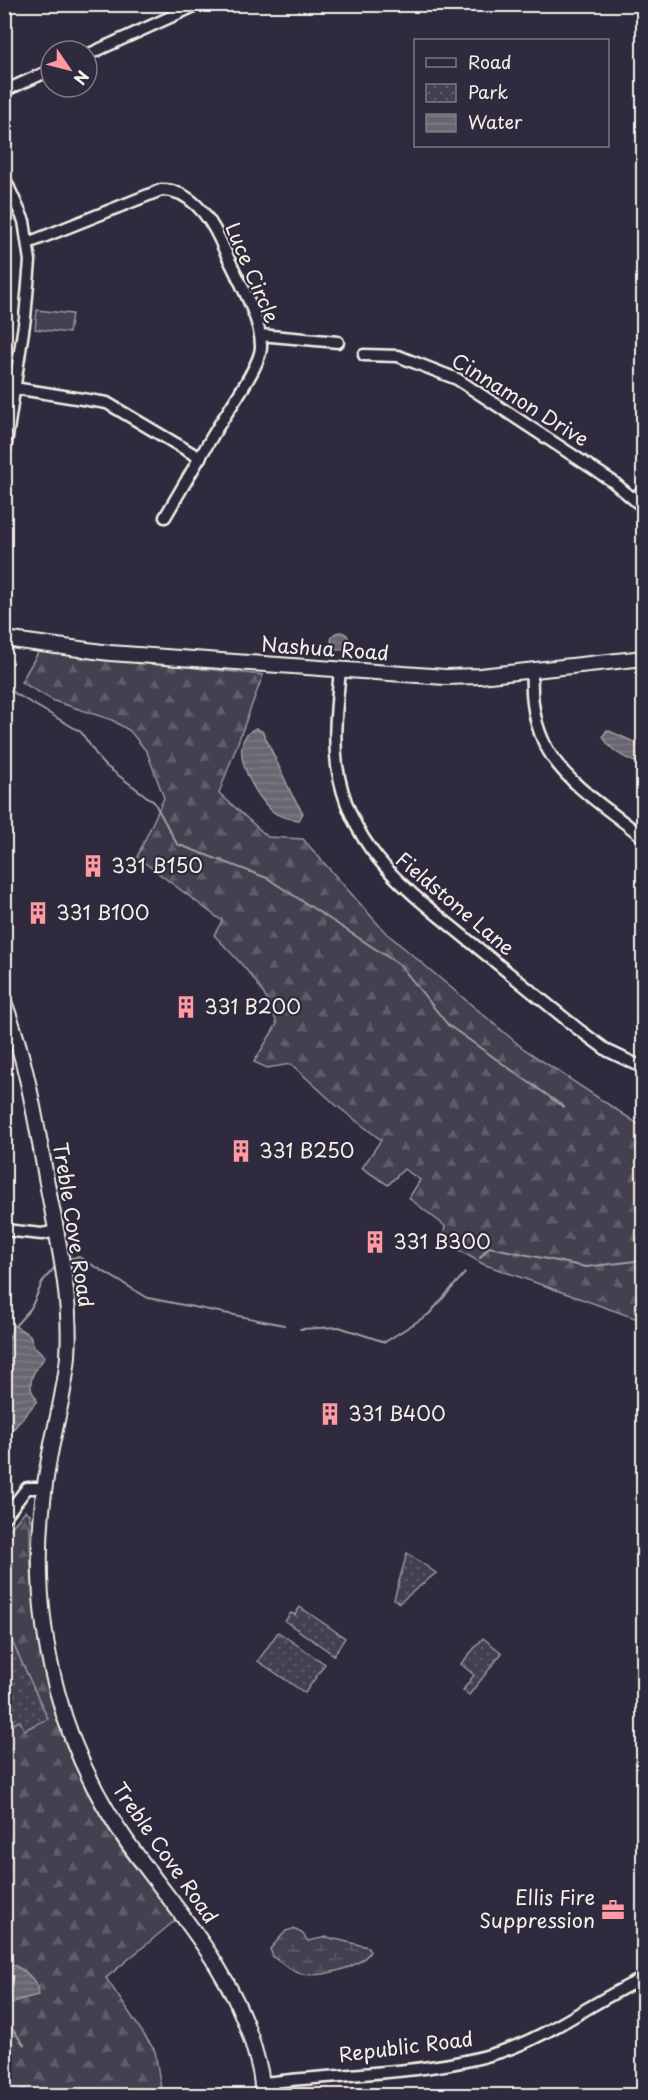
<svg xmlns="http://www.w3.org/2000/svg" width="648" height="2100" viewBox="0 0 648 2100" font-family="'Playpen Sans',sans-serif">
	<defs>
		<pattern id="forest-firs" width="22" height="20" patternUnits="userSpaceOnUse" patternTransform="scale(1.5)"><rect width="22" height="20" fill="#454050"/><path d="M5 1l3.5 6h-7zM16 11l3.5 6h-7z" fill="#605c69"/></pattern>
		<pattern id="wetland-marsh" width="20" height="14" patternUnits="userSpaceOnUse" patternTransform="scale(1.5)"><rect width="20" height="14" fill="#454050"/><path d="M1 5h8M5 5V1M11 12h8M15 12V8" fill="none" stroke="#605c69"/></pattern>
		<pattern id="park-dots" width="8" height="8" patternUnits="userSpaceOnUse" patternTransform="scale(1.5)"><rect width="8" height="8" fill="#454050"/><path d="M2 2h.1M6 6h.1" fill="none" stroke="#605c69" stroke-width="1.8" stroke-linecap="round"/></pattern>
		<pattern id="water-rules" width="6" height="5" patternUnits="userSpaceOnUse" patternTransform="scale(1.5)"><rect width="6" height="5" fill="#6a6670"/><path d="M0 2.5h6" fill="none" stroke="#807c84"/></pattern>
	</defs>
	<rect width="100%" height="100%" fill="#2f2a3d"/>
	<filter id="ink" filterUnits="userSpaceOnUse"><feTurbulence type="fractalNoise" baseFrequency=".0167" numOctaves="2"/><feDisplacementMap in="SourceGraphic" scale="12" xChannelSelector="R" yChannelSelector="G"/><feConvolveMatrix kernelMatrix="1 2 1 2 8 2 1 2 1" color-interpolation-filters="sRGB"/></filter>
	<g filter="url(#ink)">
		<path fill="#454050" stroke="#9c989c" stroke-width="1.5" d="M37 310 72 314 69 333 35 329Z"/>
		<path fill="url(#forest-firs)" stroke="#9c989c" stroke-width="1.5" d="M39 651 263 675 219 793 268 837 303 839 385 932 524 1049 638 1124H643V1321L483 1264 443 1241 445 1226 409 1198 420 1180 404 1169 388 1185 362 1168 381 1140 337 1106 291 1064 267 1068 254 1062 277 1024C266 987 240 962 214 935L222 921 137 857 164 798 147 752 130 731 112 720 54 701 21 682Z
			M25 1511 30 1514C29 1637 50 1744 120 1847 137 1872 159 1894 178 1918L106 1978 155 2051 162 2095 5 2096 4 1536Z"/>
		<path fill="url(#wetland-marsh)" stroke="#9c989c" stroke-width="1.5" d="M293 1929 302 1933 308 1941 327 1937 368 1947 370 1952C358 1969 321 1977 302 1974 292 1972 281 1963 273 1957L270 1949 286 1931Z"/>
		<path fill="url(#park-dots)" stroke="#9c989c" stroke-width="1.5" d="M407 1553 436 1573 399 1603 394 1599Z
			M300 1607 345 1638 334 1655 285 1621 291 1613 295 1615Z
			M5 1626 48 1719 24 1730 20 1721 13 1724 5 1706Z
			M278 1632 325 1664 305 1693 258 1661Z
			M483 1638 502 1653 469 1695 463 1690 474 1675 461 1664Z"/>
		<path fill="url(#water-rules)" stroke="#a19ea0" stroke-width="1.5" d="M331 641a9 9 0 1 1 18 0a9 9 0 1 1-18 0Z
			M256 728 263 732 292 795 303 813 299 820C290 819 279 817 272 811 255 796 223 742 256 728Z
			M607 730 643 746V765C628 760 610 752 603 736Z
			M13 1325 30 1335 34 1346 45 1356C39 1368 30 1371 31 1388 31 1393 36 1395 37 1401L5 1439V1343L11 1334Z
			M5 1961C19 1967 39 1977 38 1995L19 2000 5 2008Z"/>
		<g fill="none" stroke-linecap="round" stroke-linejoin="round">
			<path stroke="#a19ea0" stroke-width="2" d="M4 687 81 732 102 763 154 802 177 844 267 878 400 965 448 1025 564 1107
				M70 1258 79 1257 148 1298 284 1325
				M480 1258 489 1247 586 1267 644 1260
				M15 1326 31 1308 43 1281 55 1267
				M300 1329 339 1327 385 1342 429 1314 465 1273
				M4 2018 24 2045"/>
			<g stroke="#f4f1e8" stroke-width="15">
				<path id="minor" d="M87 55 199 4
					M4 91 51 70
					M4 177 24 221 30 261 25 318 4 457
					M28 243 161 190C189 189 209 216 220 240 232 269 261 315 261 346 262 364 226 413 216 430 199 459 182 488 165 517
					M260 335 338 342
					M364 355 398 356 457 379 612 481 644 508
					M14 388 107 403 200 458
					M635 499 644 488
					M340 670C337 702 333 734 337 766 350 851 406 889 468 940 504 969 541 999 578 1029L608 1051 644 1068
					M532 671C527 764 580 786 644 838
					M4 1230 42 1234 56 1231
					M4 1518 27 1488H44
					M264 2083C339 2073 429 2075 500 2052 552 2035 595 2000 644 1978"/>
			</g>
			<g stroke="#f4f1e8" stroke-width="18">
				<path id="major" d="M4 639 110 653 445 677 480 676 644 658
					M4 1002C27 1061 36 1122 47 1183 58 1241 72 1298 68 1356 65 1393 54 1429 48 1465 35 1541 37 1617 57 1691 71 1745 96 1797 128 1843 175 1909 230 1966 253 2045 258 2063 263 2077 262 2096
					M264 2083 276 2096"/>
			</g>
			<use href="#minor" stroke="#2f2a3d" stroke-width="10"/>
			<use href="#major" stroke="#2f2a3d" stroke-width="14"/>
		</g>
	</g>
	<defs>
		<g id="building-bare" transform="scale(1.8)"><path d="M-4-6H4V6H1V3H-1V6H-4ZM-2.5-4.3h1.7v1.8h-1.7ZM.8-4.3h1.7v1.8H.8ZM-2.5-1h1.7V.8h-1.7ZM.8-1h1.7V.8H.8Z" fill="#ff9aa2" stroke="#2f2a3d" stroke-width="2.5" paint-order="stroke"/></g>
		<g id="office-bare" transform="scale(1.8)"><path d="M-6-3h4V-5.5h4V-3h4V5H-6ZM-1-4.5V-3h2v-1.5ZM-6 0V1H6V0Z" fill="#ff9aa2" stroke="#2f2a3d" stroke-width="2.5" paint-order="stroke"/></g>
	</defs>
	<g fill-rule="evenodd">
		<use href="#building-bare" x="93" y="866"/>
		<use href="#building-bare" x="38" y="913"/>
		<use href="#building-bare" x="186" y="1007"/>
		<use href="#building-bare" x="241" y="1151"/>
		<use href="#building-bare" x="375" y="1242"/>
		<use href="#building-bare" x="330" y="1414"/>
		<use href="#office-bare" x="613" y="1910"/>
	</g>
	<g text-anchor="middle" stroke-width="4.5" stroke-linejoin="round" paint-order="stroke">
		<g font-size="20" fill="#f4f1e8" stroke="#2f2a3d">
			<text transform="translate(252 273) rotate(67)" y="7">Luce Circle</text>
			<text transform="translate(520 400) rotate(32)" y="7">Cinnamon Drive</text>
			<text transform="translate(325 649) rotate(4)" y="7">Nashua Road</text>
			<text transform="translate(455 904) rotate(40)" y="7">Fieldstone Lane</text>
			<text transform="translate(73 1225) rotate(81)" y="7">Treble Cove Road</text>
			<text transform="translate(165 1853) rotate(55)" y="7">Treble Cove Road</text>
			<text transform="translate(406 2047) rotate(-7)" y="7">Republic Road</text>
		</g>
		<g font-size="20" fill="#f4f1e8" stroke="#2f2a3d" text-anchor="start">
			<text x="111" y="873">331 B150</text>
			<text x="56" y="920">331 B100</text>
			<text x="204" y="1014">331 B200</text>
			<text x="259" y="1158">331 B250</text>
			<text x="393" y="1249">331 B300</text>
			<text x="348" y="1421">331 B400</text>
			<text x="595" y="1905" text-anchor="end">Ellis Fire<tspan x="595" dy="23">Suppression</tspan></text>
		</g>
	</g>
	<rect width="648" height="2100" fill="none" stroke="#2f2a3d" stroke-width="24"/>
	<rect x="12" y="12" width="624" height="2076" fill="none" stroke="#f4f1e8" stroke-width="2" filter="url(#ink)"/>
	<rect x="414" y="39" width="195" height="108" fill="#2f2a3d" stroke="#7e7a81" stroke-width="1.5"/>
	<rect x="426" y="58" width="30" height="9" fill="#2f2a3d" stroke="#7e7a81" stroke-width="1.5"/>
	<text x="468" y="69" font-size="18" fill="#f4f1e8">Road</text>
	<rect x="426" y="84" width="30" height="18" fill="url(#park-dots)" stroke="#7e7a81" stroke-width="1.5"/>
	<text x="468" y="99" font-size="18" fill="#f4f1e8">Park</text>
	<rect x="426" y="114" width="30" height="18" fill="url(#water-rules)" stroke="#7e7a81" stroke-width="1.5"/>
	<text x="468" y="129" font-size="18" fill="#f4f1e8">Water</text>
	<g transform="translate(69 69) rotate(125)"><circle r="28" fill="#2f2a3d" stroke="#7e7a81" stroke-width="1.5"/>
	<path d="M0-4.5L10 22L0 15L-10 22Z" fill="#ff9aa2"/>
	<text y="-9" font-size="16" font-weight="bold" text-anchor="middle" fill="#f4f1e8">N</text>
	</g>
</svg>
